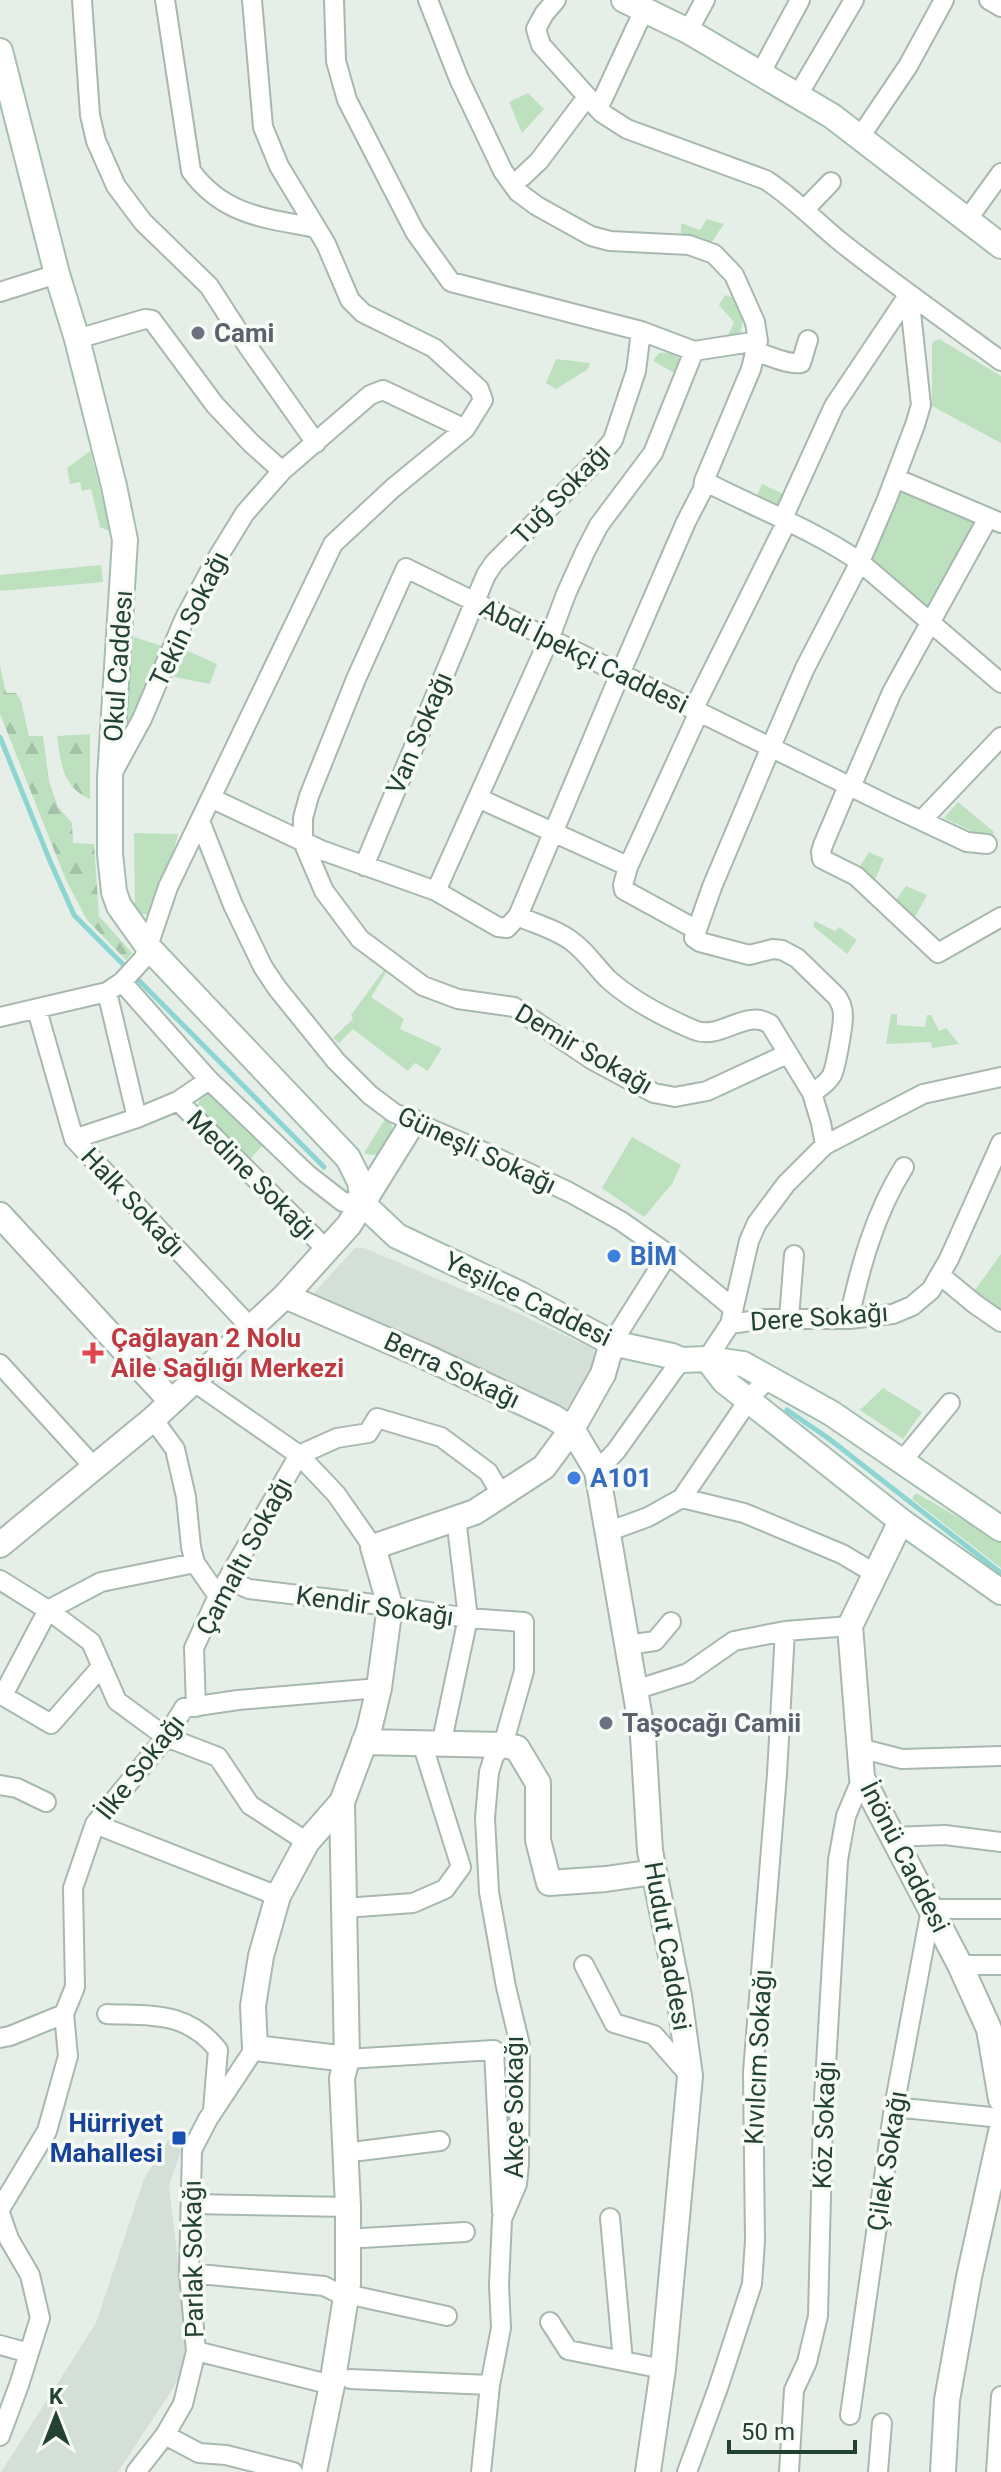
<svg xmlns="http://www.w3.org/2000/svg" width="1001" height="2472" viewBox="0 0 1001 2472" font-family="Roboto,sans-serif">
	<defs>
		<pattern id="forest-firs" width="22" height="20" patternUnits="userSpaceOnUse" patternTransform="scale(2)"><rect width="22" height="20" fill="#bde0bf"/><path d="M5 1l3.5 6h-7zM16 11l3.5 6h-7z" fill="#a2c1a5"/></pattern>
	</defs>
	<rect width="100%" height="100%" fill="#e5efe8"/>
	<path fill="#d3dfd7" d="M355 1248H364L513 1311 593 1349 597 1359 575 1406 565 1411 313 1294Z
		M172 2135 183 2145 169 2186 190 2362 118 2472H1L96 2323 144 2179Z"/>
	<path fill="#bde0bf" d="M528 93 544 109 522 133 509 102Z
		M707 219 724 224 711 243 696 237 681 236V223L700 230Z
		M725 295 734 298 743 319 740 335 727 338 734 322 719 305Z
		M939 339 1001 376V443L932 406V343Z
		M659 353C671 352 677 354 685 364L680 376 653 361Z
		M556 359 590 363 588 369 556 389 546 383Z
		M90 451 111 532 100 527 91 489 82 491 80 482 70 484 67 468Z
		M762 484 783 494 777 507 756 498Z
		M901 485 985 526 938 617 867 563Z
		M101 565 103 582 0 591V575Z
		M134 637 168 648 130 724 125 722 124 713Z
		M179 647 217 664 210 684 169 676Z
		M958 802 994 832 992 837 978 834 944 818Z
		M134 833 178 834 173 854 148 915 135 912Z
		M869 852 884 859 875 879 859 868Z
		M906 886 927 895 915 917 895 901Z
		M815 921 835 931 839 927 857 940 847 954 813 926Z
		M384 970 387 971 371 997 404 1019 400 1029 442 1048 428 1071 415 1063 408 1071 353 1029 339 1043 333 1038 353 1019 351 1015Z
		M891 1014H897V1025L925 1027 927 1015H931L939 1031 946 1028 959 1044 932 1048 931 1042 886 1044Z
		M204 1094H211L264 1144 248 1161 197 1109 200 1098Z
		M385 1119 391 1124 395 1134C387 1147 381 1160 364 1153Z
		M632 1137 681 1165 672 1184 644 1217 602 1188Z
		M1001 1254V1313L972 1294Z
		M883 1388 922 1412 903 1439 860 1410Z
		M916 1493 1001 1542V1568L912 1499Z"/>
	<path fill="url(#forest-firs)" d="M0 665 6 693H16L21 701 29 736H43L49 781 58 807 72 823 73 843 94 844 99 916 132 953 126 960 87 920 66 880 0 714Z
		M90 734V799C62 787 61 763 57 736Z"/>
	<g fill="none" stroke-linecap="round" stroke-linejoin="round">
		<path stroke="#8cd5d1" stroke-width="5" d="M0 737 50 861 74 915 324 1167
			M787 1410 828 1438 1001 1573"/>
		<g stroke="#a7b8ae" stroke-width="22">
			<path id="minor" d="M82 0 90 115 96 141 116 186 143 222 209 286 249 348 316 443
				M165 0 191 171C224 216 266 218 316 228
				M334 0 336 61 347 100 415 232 451 282 641 331 694 351 758 341
				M428 0 459 79 503 171 518 192 537 206 591 236 610 241 689 245 714 254 734 275 755 322 758 341 751 369 704 481C756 508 812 529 860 562L1001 683
				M556 0 544 14 536 29 541 45 602 113 627 129 766 180C794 198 816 222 842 243 894 284 948 322 1001 361
				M989 0 1001 7
				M688 31 705 0
				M760 74 800 0
				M798 95 854 0
				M598 109 644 10
				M860 137 908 66 944 0
				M522 177 539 161 587 97
				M805 209 831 182
				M967 220 1001 173
				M0 292 57 274
				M77 339 145 319 152 320 215 405 251 443 282 471 370 395 383 390 465 429 483 400 479 389 434 348 363 313 350 300 326 244 279 166 263 127 252 0
				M755 352C770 355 786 365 801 363L808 340
				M895 478 1001 523
				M783 518 834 406 909 294
				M693 710 787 521
				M113 772 142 719 184 620 213 565 245 513 282 471
				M848 786 823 845 821 852 822 859 856 876 938 953 1001 917
				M851 787 892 692 988 518
				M211 798 321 850 436 891 498 927 507 928 518 916 620 674 686 522 703 489 704 481
				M478 798 623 864 628 867 623 885 624 890 697 930
				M922 820 1001 737
				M200 821 233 905 263 967 277 988 336 1061 370 1095 394 1113 484 1152 569 1192 621 1221 668 1254 733 1308
				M364 866 486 575 494 563 594 463 613 440 636 371 641 331
				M628 867 699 712
				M436 891 550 637 566 594 585 552 599 525 653 453 694 351
				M518 916C535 924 559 930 574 943 587 953 596 967 608 979 631 1000 666 1018 694 1030 720 1041 746 1008 770 1024L812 1093 821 1123 825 1145 923 1094 1001 1077
				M122 982 209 1080 307 1174 343 1202 363 1204
				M107 992 137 1118
				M37 1010 74 1139 251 1328
				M0 1017 107 992 122 982 144 958 168 887 333 544 393 488 465 429
				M787 1054 707 1091 675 1097 654 1093 591 1059 514 1007 458 999 423 986 360 939 324 891 303 842V818L309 796 356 679 406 568 890 806 967 842 987 844
				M812 1093C819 1088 827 1084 832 1075 836 1066 843 1027 843 1016 843 1008 841 1004 837 997L797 958 782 950 773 949 749 955 700 942 694 938 712 887 776 735 805 668 860 562 887 499 915 425 921 405 909 294
				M178 1101 327 1250
				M74 1139 137 1118 178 1101 209 1080
				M940 1275 975 1304 1001 1322
				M789 1318 794 1255
				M849 1319C860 1267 875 1213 904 1167
				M730 1324 765 1319H849L893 1314 912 1306 931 1290 949 1259 1001 1143
				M612 1343 668 1254
				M707 1359 730 1324 749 1241 757 1223 786 1184 825 1145
				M0 1364 94 1467
				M193 1381 299 1455 336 1494 373 1547
				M153 1419 175 1449 186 1497 191 1547 195 1563 218 1596
				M299 1455 337 1438 368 1433 377 1418 441 1437 488 1472 501 1494
				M902 1461 950 1403
				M597 1471 616 1451 681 1360
				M682 1498 744 1513 842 1554 874 1573
				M607 1532 648 1517 682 1498 752 1395 768 1379
				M0 1580 48 1610 91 1642 117 1701 166 1737 218 1757 250 1805 307 1842
				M228 1580 249 1589 390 1606 468 1618 524 1622V1671L503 1745 494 1756 489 1772 485 1818 489 1892 506 1987 520 2045 519 2164 517 2184 502 2219 499 2285 501 2328 490 2385 481 2472
				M627 1645 655 1641 671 1622
				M635 1690 688 1673 734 1641 785 1631 850 1626
				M0 1694 51 1724 102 1666
				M3 1695 48 1610 101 1582 195 1563
				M196 1707 194 1648 218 1596 299 1455
				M441 1745 468 1618 456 1518
				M859 1748 902 1759 1001 1756
				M0 1785 17 1788 46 1802
				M95 1824 278 1896
				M892 1837 945 1835 1001 1842
				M345 1908 413 1903 445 1889 461 1867 422 1743
				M584 1965 614 2023 654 2035 690 2076
				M960 1965H1001
				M107 2014C152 2016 187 2011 218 2050L213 2110
				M0 2038 10 2036 64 2014
				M347 2059 494 2050 502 2212
				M894 2107 1001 2118
				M360 2151 440 2141
				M191 2204 348 2207
				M0 2209 47 2131 68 2056 64 2014 75 1987 73 1888 95 1824 166 1737 184 1708 238 1700 379 1688
				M0 2213 9 2239 30 2275 40 2318 19 2385 0 2436
				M610 2218 623 2361
				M362 2238 465 2232
				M189 2273 324 2286 346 2297
				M360 2297 447 2316
				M550 2322 568 2350 663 2369
				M0 2345 29 2353
				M196 2351 332 2385
				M350 2379 490 2385
				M850 2415 894 2107 931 1909H1001
				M165 2435 199 2453 226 2455 293 2472
				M136 2472 165 2435 183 2404 196 2351 189 2273 192 2150 208 2119 255 2048
				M687 2472 718 2388 752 2284 755 2241 753 2072 777 1774 785 1631
				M789 2472 794 2390 807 2362 818 2316 823 2116 838 1860 846 1816 862 1778
				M878 2472 882 2423
				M996 2472 1001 2396"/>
		</g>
		<g stroke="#a7b8ae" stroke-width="28">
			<path id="tertiary" d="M0 1215 171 1401
				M285 1296 426 1357 553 1417 572 1429 597 1471 643 1736 650 1851 679 1996 690 2076 663 2369 648 2472
				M901 1521 850 1626 862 1778 960 1965 989 2029 1001 2099
				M0 1545 153 1419 285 1296 349 1225 413 1122
				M364 1742 503 1745 517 1748 538 1783V1840L549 1883 606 1879 654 1872
				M347 2059 255 2048 253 2006 261 1956 278 1896 307 1842 342 1802 369 1730 379 1688 390 1606 373 1547 475 1512 544 1467 572 1429 603 1374 612 1343
				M314 2472 332 2385 348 2284V2207L342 2078 347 2059 342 1802
				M943 2472 947 2400 969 2277 1001 2132"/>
		</g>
		<g stroke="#a6beb0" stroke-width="28">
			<path id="secondary" d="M624 0 688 31 832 116 1001 246
				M0 51 57 274 77 339 114 486 125 540 110 778V854L114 892 119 906 149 948 348 1158 360 1182 363 1204 397 1236 520 1294 612 1343 672 1356 681 1360 707 1359 743 1364 831 1413 1001 1529
				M707 1359 724 1381 748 1400 901 1521 1001 1592"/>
		</g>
		<use href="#minor" stroke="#fff" stroke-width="18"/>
		<use href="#tertiary" stroke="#fff" stroke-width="24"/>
		<use href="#secondary" stroke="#fff" stroke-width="24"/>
	</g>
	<g fill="#6b7280" stroke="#f6fbf7" stroke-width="3">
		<circle cx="198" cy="333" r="8"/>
		<circle cx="606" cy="1723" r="8"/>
	</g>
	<g fill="#3f7fe0" stroke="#f6fbf7" stroke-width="3">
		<circle cx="614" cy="1256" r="8"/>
		<circle cx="574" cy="1478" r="8"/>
	</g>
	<path fill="#e0444e" stroke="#f6fbf7" stroke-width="3" d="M89 1341h8v8h8v8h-8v8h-8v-8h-8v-8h8z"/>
	<rect fill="#1a4fb4" stroke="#f6fbf7" stroke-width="3" x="171" y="2130" width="16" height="16" rx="4"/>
	<g text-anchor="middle" stroke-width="7" stroke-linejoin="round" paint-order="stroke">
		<g font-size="26" font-weight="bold" fill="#5b616d" stroke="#f6fbf7" text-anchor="start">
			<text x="214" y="342">Cami</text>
			<text x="622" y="1732">Taşocağı Camii</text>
		</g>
		<g font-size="26" fill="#234233" stroke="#f6fbf7">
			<text transform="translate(561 494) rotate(-46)" y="9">Tuğ Sokağı</text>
			<text transform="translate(189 619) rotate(-64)" y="9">Tekin Sokağı</text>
			<text transform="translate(584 656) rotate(26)" y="9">Abdi İpekçi Caddesi</text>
			<text transform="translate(118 666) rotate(-86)" y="9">Okul Caddesı</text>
			<text transform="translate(419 733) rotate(-67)" y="9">Van Sokağı</text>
			<text transform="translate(584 1049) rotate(30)" y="9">Demir Sokağı</text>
			<text transform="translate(477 1150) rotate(25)" y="9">Güneşli Sokağı</text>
			<text transform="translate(252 1175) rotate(45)" y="9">Medine Sokağı</text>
			<text transform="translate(133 1202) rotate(47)" y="9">Halk Sokağı</text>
			<text transform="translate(528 1299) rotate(26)" y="9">Yeşilce Caddesi</text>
			<text transform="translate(819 1317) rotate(-4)" y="9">Dere Sokağı</text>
			<text transform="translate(452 1370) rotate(25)" y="9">Berra Sokağı</text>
			<text transform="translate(244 1556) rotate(-62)" y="9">Çamaltı Sokağı</text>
			<text transform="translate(375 1606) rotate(8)" y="9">Kendir Sokağı</text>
			<text transform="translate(140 1767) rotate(-52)" y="9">İlke Sokağı</text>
			<text transform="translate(905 1857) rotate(63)" y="9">İnönü Caddesi</text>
			<text transform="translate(668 1946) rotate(80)" y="9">Hudut Caddesi</text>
			<text transform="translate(758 2057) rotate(-87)" y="9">Kıvılcım Sokağı</text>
			<text transform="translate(514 2107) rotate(-90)" y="9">Akçe Sokağı</text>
			<text transform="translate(824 2125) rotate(-88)" y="9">Köz Sokağı</text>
			<text transform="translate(887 2161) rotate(-81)" y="9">Çilek Sokağı</text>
			<text transform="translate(193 2259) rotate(-91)" y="9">Parlak Sokağı</text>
		</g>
		<g font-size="26" font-weight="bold" fill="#366cbe" stroke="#f6fbf7" text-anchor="start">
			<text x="630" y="1265">BİM</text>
			<text x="590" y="1487">A101</text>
		</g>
		<g font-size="26" font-weight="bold" fill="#be3a42" stroke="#f6fbf7" text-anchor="start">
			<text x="111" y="1347">Çağlayan 2 Nolu<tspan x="111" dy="30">Aile Sağlığı Merkezi</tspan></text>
		</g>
		<g font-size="26" font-weight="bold" fill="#164399" stroke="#f6fbf7" text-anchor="end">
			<text x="163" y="2132">Hürriyet<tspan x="163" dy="30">Mahallesi</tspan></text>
		</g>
	</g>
	<g transform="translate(56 2416)" stroke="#f6fbf7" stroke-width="6" paint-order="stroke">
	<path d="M0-6L14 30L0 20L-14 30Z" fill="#234233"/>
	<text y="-12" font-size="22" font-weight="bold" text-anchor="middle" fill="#234233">K</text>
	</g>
	<path d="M729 2440v12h126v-12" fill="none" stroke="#234233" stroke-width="4"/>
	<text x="741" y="2440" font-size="24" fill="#234233" stroke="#f6fbf7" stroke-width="6" paint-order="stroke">50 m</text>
</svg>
